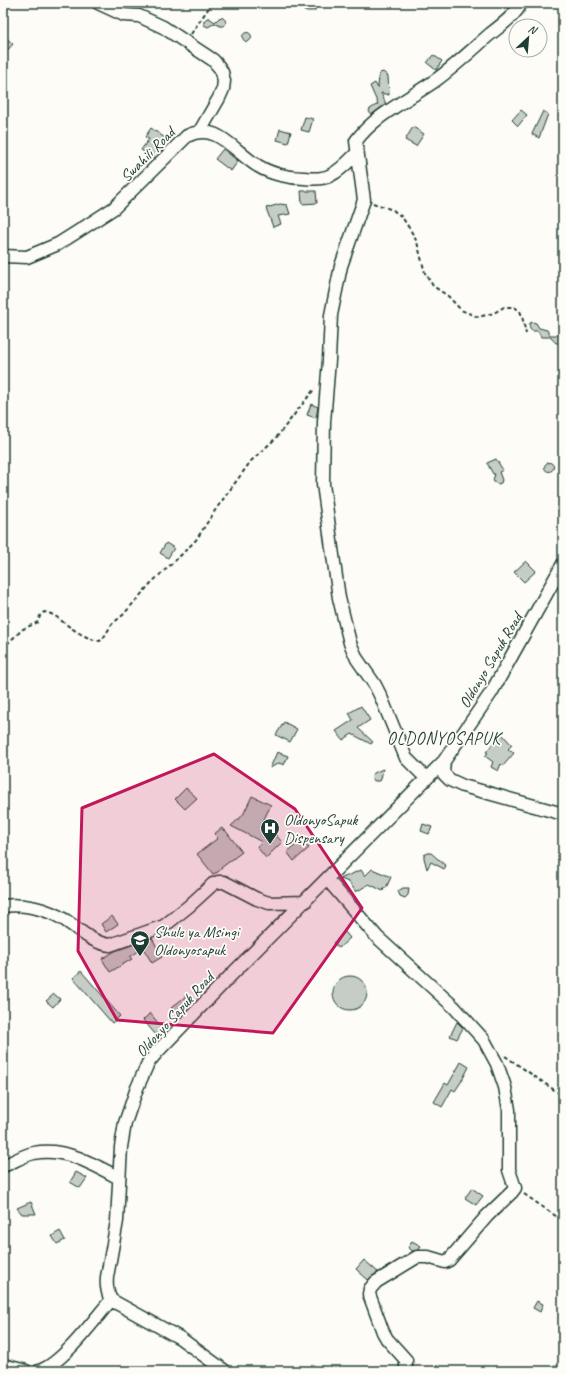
<svg xmlns="http://www.w3.org/2000/svg" width="566" height="1374" viewBox="0 0 566 1374" font-family="Caveat,sans-serif">
	<rect width="100%" height="100%" fill="#fdfcf7"/>
	<filter id="ink" filterUnits="userSpaceOnUse"><feTurbulence type="fractalNoise" baseFrequency=".025" numOctaves="2"/><feDisplacementMap in="SourceGraphic" scale="8" xChannelSelector="R" yChannelSelector="G"/><feConvolveMatrix kernelMatrix="1 2 1 2 8 2 1 2 1" color-interpolation-filters="sRGB"/></filter>
	<g filter="url(#ink)">
		<path fill="#c6cdc7" stroke="#1f3d34" d="M304 3H315V11H304Z
			M222 17 226 21 225 25 223 26H220L215 23 208 27 204 25V21L207 18H209L215 22 219 18Z
			M242.5 37a4.5 4.5 0 1 1 9 0a4.5 4.5 0 1 1-9 0Z
			M3 35 13 44 3 55Z
			M433 55 442 61 436 70 427 63Z
			M383 72 388 76 389 95 381 93 386 104 371 115 369 111 370 109 378 104 370 86 375 83 378 88 379 75 380 73Z
			M521 110 527 115 518 126 512 120Z
			M543 111 548 114 539 138 532 134Z
			M305 117 313 119 309 132 301 130Z
			M413 127 424 134 416 146 405 140Z
			M151 128 165 138 152 157 141 150 149 139 145 137Z
			M280 129 291 132 288 143 277 140Z
			M223 149 238 161 231 171 215 159Z
			M301 191H316L317 203 302 204Z
			M280 204 287 205 290 214 278 216 281 224 273 227 266 208Z
			M532 322 536 323 539 328 547 330 550 335H560L562 338 561 341 559 343H556L550 337H541L538 331H532L530 329 529 324Z
			M311 404 318 407 316 418 307 415Z
			M496 459 503 470 499 472 502 480 501 483 498 484 494 482 493 480 495 474H493L487 463Z
			M544.5 467a4.5 4.5 0 1 1 9 0a4.5 4.5 0 1 1-9 0Z
			M166 543 174 548 168 558 160 553Z
			M526 561 536 571 524 582 514 572Z
			M361 706 370 720 358 728 373 742 371 744 352 734 343 740 336 731 353 720 349 713Z
			M284 722 297 729 290 742 276 735Z
			M501 733 512 745 508 749 514 753 503 766 501 764 498 771 491 767 493 762 485 756 488 753 486 752Z
			M277 752 288 756 284 765 279 763 270 768Z
			M383 769 381 779 380 781H375L373 780 372 775 374 773Z
			M186 788 197 798 185 809 175 799Z
			M252 796 271 805 260 827 272 833 273 832 282 842 266 858 257 847 262 842 231 826 243 815Z
			M423 824 432 827 429 834 421 831Z
			M222 828 224 831 225 830 242 852 221 868H222L218 872 213 874 197 854 218 838 214 834Z
			M302 840 309 848 294 861 287 852Z
			M428 853H431L446 866 444 869 431 862 427 869 424 858V855Z
			M372 869 391 877 386 888H384L383 891 369 884 356 892 349 882 340 879 361 870 365 876Z
			M403 888H409L408 895 405 898 400 896 398 891Z
			M112 916 118 924 106 932 101 924Z
			M345 932 350 938 339 948 333 943Z
			M152 938 162 957 152 963 143 948 130 957 132 959 110 972 102 959 115 951Z
			M81 971 120 1016 112 1023 73 978Z
			M333 993a17 17 0 1 1 34 0a17 17 0 1 1-34 0Z
			M54 994 60 999 53 1007 46 1001Z
			M186 996 193 1004 179 1018 171 1008Z
			M150 1013 163 1029 156 1035 143 1020Z
			M457 1022 463 1028 457 1039 450 1036Z
			M461 1062 469 1067 461 1082 455 1091 452 1089 442 1107 434 1102 445 1083 448 1085Z
			M76 1172 87 1178 80 1188 70 1182Z
			M472 1188 483 1196 476 1205 465 1198Z
			M31 1202 36 1214H22L17 1208Z
			M60 1231 65 1240 57 1244 52 1236Z
			M412 1241 421 1246 419 1250 413 1251 408 1248Z
			M364 1260 378 1272 368 1280 356 1269Z
			M537 1301 543 1304 540 1312 533 1308Z"/>
		<g fill="none" stroke-linecap="round" stroke-linejoin="round">
			<g stroke="#1f3d34" stroke-width="15">
				<path id="minor" d="M98 3 124 15 139 16 163 27 213 60 219 67 222 72 224 81 223 89 219 98 200 131
					M3 256 27 257 58 244 77 232 114 208 187 136C217 121 234 152 258 166 271 174 289 178 304 178 313 179 324 179 331 175 341 170 349 161 357 153
					M444 761 443 773 450 780 463 786 563 814
					M426 778 406 758 381 697 375 685 357 659 350 643 339 598 323 484 324 422 329 360 331 315 341 266 364 200 356 141C375 115 409 99 436 80 454 67 472 50 489 35 500 26 515 16 521 3
					M327 879 377 937 454 1007 484 1040 497 1064 505 1087 509 1110V1170L515 1188 512 1192 487 1216 449 1260 445 1262 428 1257H417L376 1282 370 1289 369 1294 383 1332 387 1339 406 1360V1371
					M3 906C24 903 47 909 65 920 80 930 92 943 110 945L164 926 189 906 213 884 218 882H224L257 899 269 903 305 902
					M3 1166C13 1162 24 1155 34 1153 64 1147 93 1164 119 1178
					M3 1365 26 1371
					M39 1371C62 1364 95 1319 111 1300
					M225 1371 180 1338 111 1300C107 1292 106 1286 107 1277L117 1221 121 1147 125 1123 137 1088 148 1063 158 1051 236 970 444 761 491 693 563 564"/>
			</g>
			<path stroke="#1f3d34" stroke-width="2" stroke-dasharray="4 3" stroke-linecap="butt" d="M191 34 212 3
				M373 203 393 210 402 217 411 231 417 242 425 273 433 286 448 296 461 310 478 317 494 313 504 307H514L520 311 522 316 526 334
				M3 650 8 643 23 629 38 622 40 616 44 612C52 613 57 617 63 622 74 630 86 639 100 641L104 637 112 624 123 615 151 583 178 558 196 540 216 509 251 461 276 438 315 388
				M505 1056 563 1096
				M524 1194 563 1221"/>
			<use href="#minor" stroke="#fdfcf7" stroke-width="12"/>
		</g>
	</g>
	<path fill="#c2185b" fill-opacity="0.2" stroke="#c2185b" stroke-width="3" stroke-linejoin="round" d="M214 754 295 809 362 908 273 1033 117 1020 78 951 82 808Z"/>
	<defs>
		<g id="hospital-pin" transform="scale(1)"><path d="M0 17L-7.5 6A9.5 9.5 0 1 1 7.5 6Z" fill="#1f3d34" stroke="#fdfcf7"/><path d="M-5-5h3v3.5h4V-5h3V5h-3V1.5h-4V5h-3Z" fill="#fff"/></g>
		<g id="school-pin" transform="scale(1)"><path d="M0 17L-7.5 6A9.5 9.5 0 1 1 7.5 6Z" fill="#1f3d34" stroke="#fdfcf7"/><path d="M0-5L7-2L0 1L-7-2ZM-4 1L0 2.5L4 1V4Q0 6-4 4Z" fill="#fff"/></g>
	</defs>
	<g fill-rule="evenodd">
		<use href="#hospital-pin" x="270" y="828"/>
		<use href="#school-pin" x="140" y="940"/>
	</g>
	<g text-anchor="middle" stroke-width="3.5" stroke-linejoin="round" paint-order="stroke">
		<g font-size="16" fill="#1f3d34" stroke="#fdfcf7">
			<text transform="translate(147 154) rotate(-45)" y="6">Swahili Road</text>
			<text transform="translate(490 660) rotate(-59)" y="6">Oldonyo Sapuk Road</text>
			<text transform="translate(174 1014) rotate(-48)" y="6">Oldonyo Sapuk Road</text>
		</g>
		<g font-size="16" fill="#1f3d34" stroke="#fdfcf7" text-anchor="start">
			<text x="284" y="825">OldonyoSapuk<tspan x="284" dy="18">Dispensary</tspan></text>
			<text x="154" y="937">Shule ya Msingi<tspan x="154" dy="18">Oldonyosapuk</tspan></text>
		</g>
		<g font-size="17" letter-spacing="1" fill="#1f3d34" stroke="#fdfcf7">
			<text x="444" y="744">OLDONYOSAPUK</text>
		</g>
	</g>
	<rect width="566" height="1374" fill="none" stroke="#fdfcf7" stroke-width="16"/>
	<rect x="8" y="8" width="550" height="1358" fill="none" stroke="#1f3d34" stroke-width="1.5" filter="url(#ink)"/>
	<g transform="translate(528 38) rotate(26)"><circle r="19" fill="#fdfcf7" stroke="#a4b0a9"/>
	<path d="M0-3L7 15L0 10L-7 15Z" fill="#1f3d34"/>
	<text y="-6" font-size="11" font-weight="bold" text-anchor="middle" fill="#1f3d34">N</text>
	</g>
</svg>
